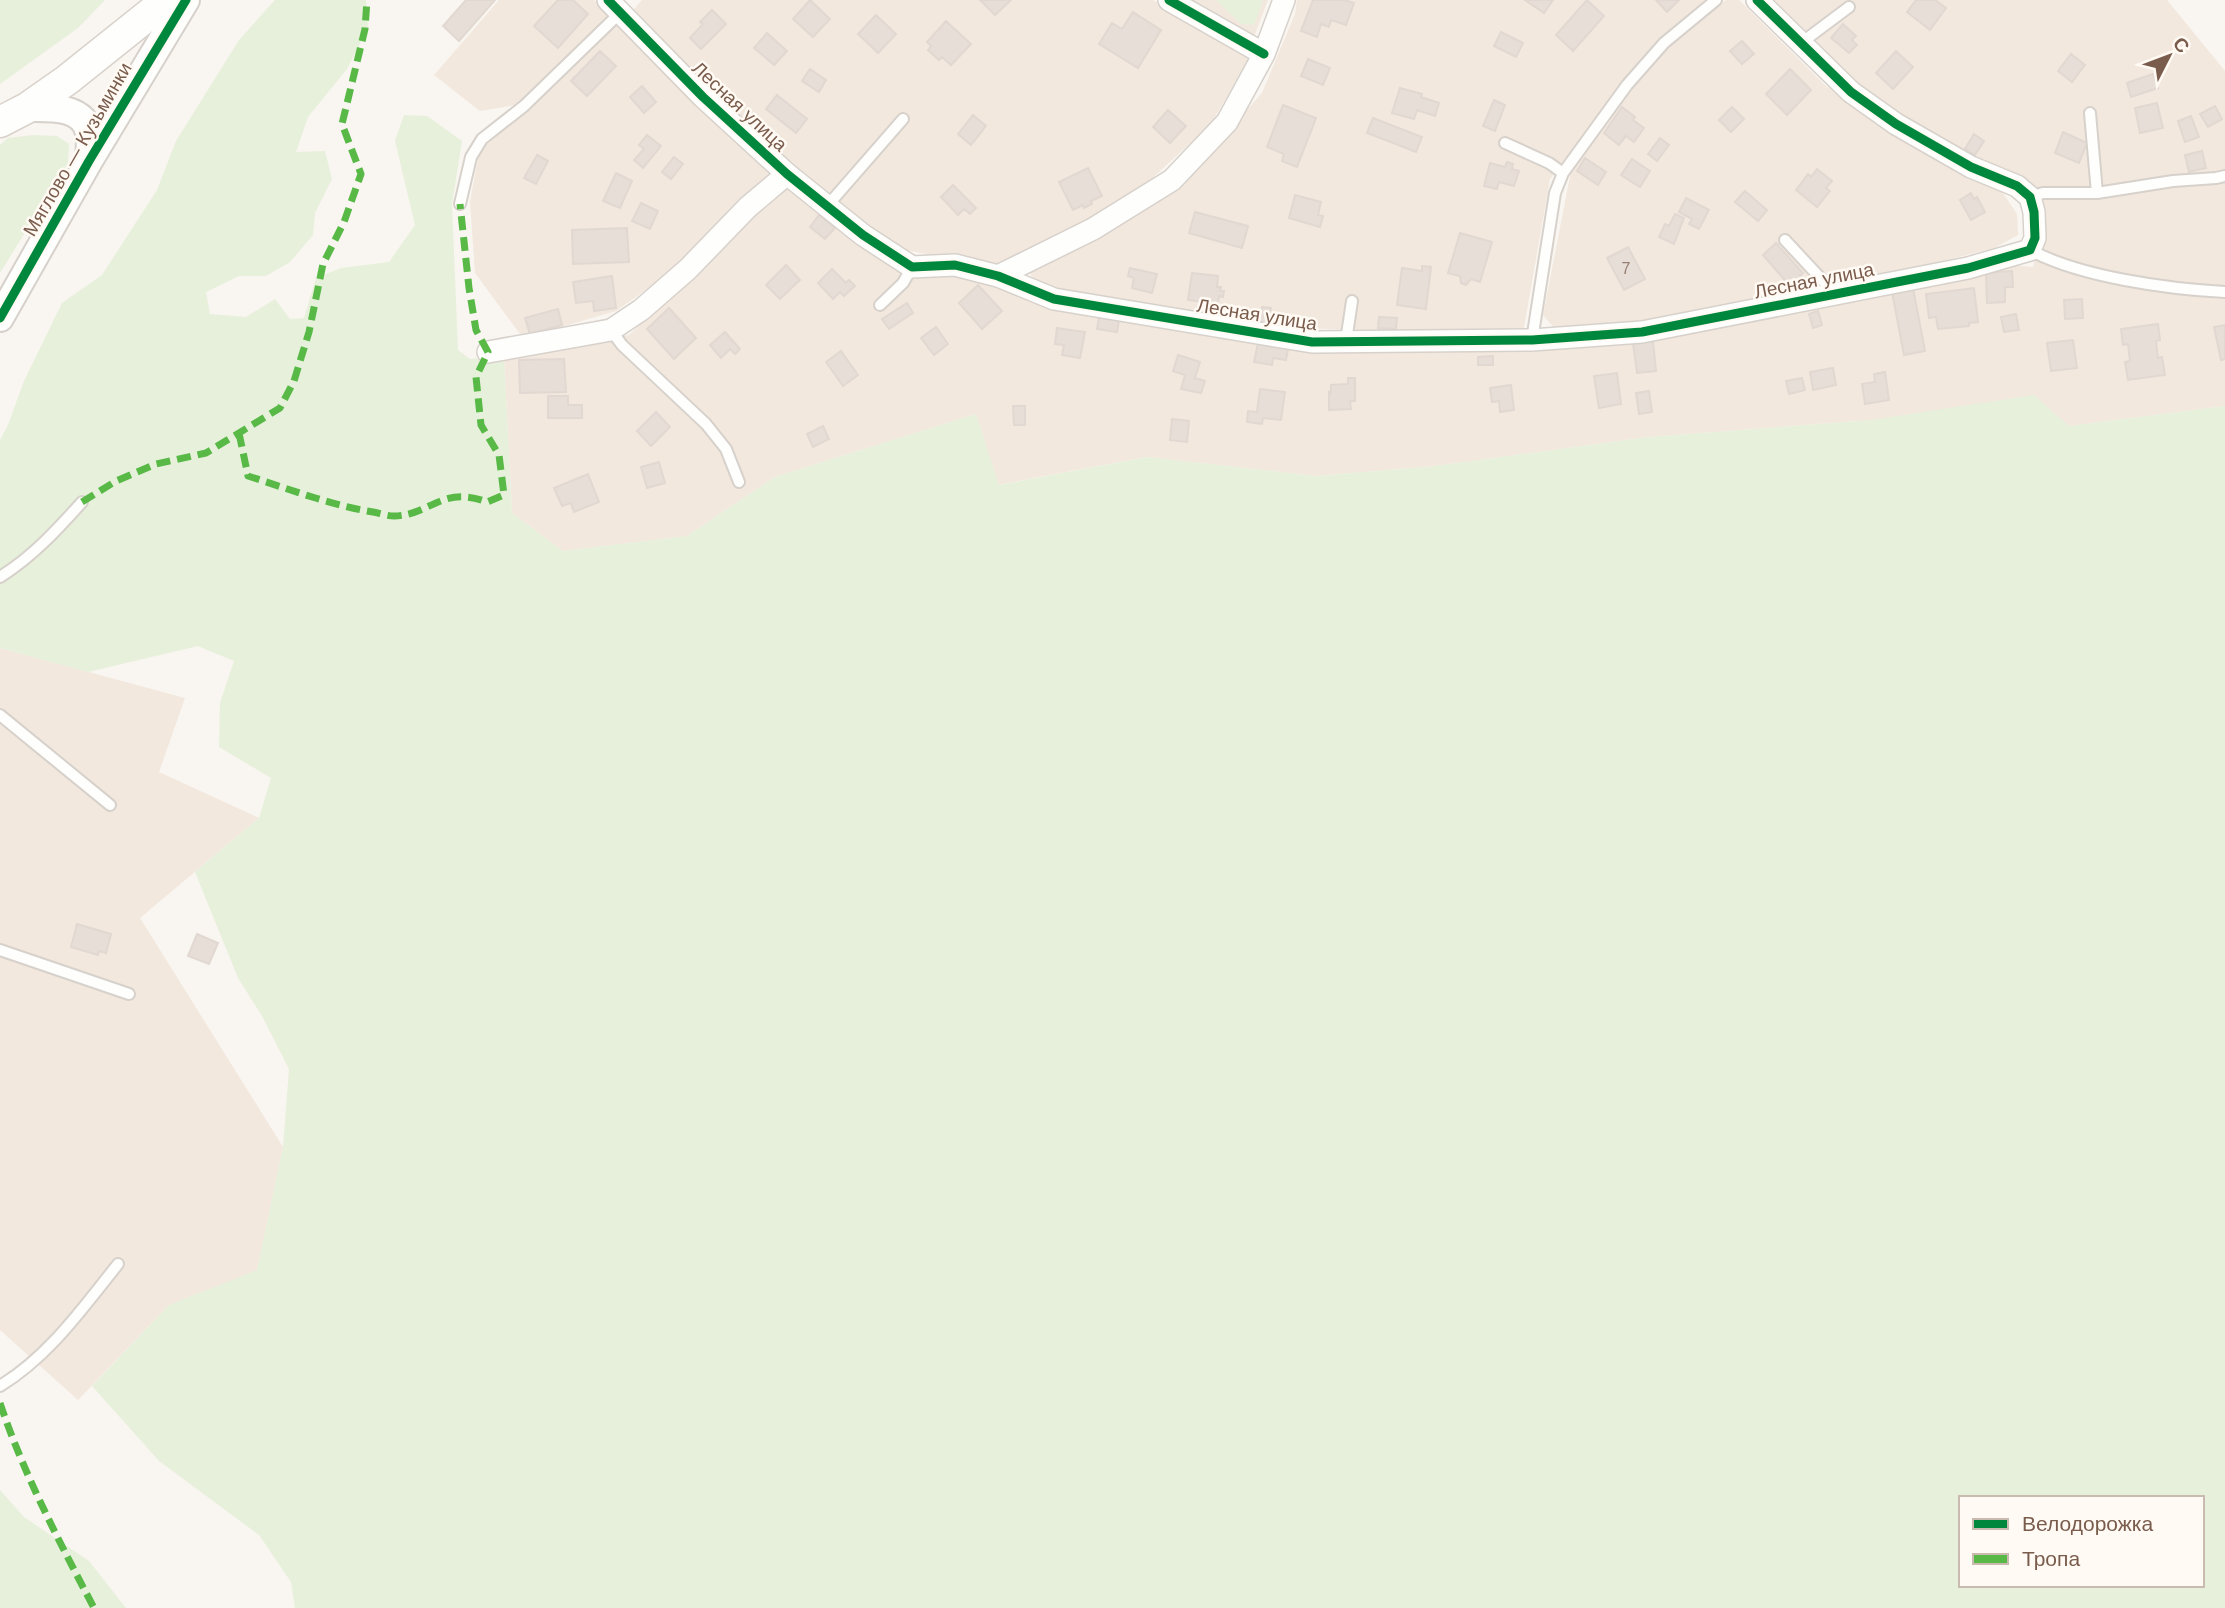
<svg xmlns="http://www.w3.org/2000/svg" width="2225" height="1608" viewBox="0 0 2225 1608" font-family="Arial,sans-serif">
	<rect width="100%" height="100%" fill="#f9f5f0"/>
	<path fill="#f2e8de" d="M499 0H594L611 15 521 104 480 111 434 75Z
		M642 0H1153L1250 56 1211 124 1134 195 998 268 896 248 760 139 630 14Z
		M1184 0H1268L1254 37Z
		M1297 0H1707L1653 45 1550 179 1523 333 1282 328 1033 284 1030 270 1212 149 1262 93 1295 14Z
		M1726 0H1739L1826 86 2003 193 2017 214 2018 235 1994 248 1919 267 1624 326 1556 330 1543 315 1571 171 1621 100 1666 49Z
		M1771 0H2167L2225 71V406L2069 426 1871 420 1648 437 1435 466 1316 476 1146 457 998 485 976 414 775 477 687 536 563 551 512 513 504 357 629 335 785 186 894 267 980 278 1295 348 1520 350 2008 265 2033 267 2041 239 2036 186 2024 185 1957 152 1858 89Z
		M619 22 771 171 675 269 616 311 523 338 475 273 470 202 479 152Z
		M0 648 185 698 159 772 259 818 140 918 283 1147 257 1271 169 1305 78 1400 0 1330Z"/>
	<path fill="#e7f0db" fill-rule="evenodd" d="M0 0H105L78 28 0 84Z
		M275 0H366L368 28 347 69 308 117 296 152 325 151 332 179 315 213 313 235 290 262 266 276H239L206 292 210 314 246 317 275 299 290 319 304 318 316 278 341 268 389 262 415 225 395 141 404 115 427 116 462 141 452 204 458 350 470 359 504 357 512 513 563 551 687 536 775 477 976 414 999 485 1147 457 1316 476 1435 466 1648 437 1871 420 2034 395 2069 426 2225 406V1608H295L291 1582 259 1535 159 1461 92 1386 169 1305 257 1270 283 1147 289 1069 262 1016 238 978 195 872 259 818 271 778 219 747 220 703 234 661 198 646 88 672 0 648V440L8 425 24 381 62 303 102 275 157 190 176 141 239 40ZM1961 1498H2202V1585H1961Z
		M1216 0H1263L1254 25 1241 24Z
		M33 135 57 136 69 144 68 163 0 273V145L8 138Z
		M0 1490 24 1517 89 1561 126 1608H0Z"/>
	<path fill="#e6ded7" stroke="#e2d8d2" stroke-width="2" d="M466 0H495L459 41 443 26Z
		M558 0H573L588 14 558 48 534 26Z
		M810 0 830 19 813 37 793 19Z
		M980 0H1011L995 15Z
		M1313 0H1344L1354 3 1346 25 1331 20 1329 27 1321 24 1317 37 1301 31Z
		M1525 0H1553L1544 13Z
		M1587 0 1604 16 1573 51 1556 35Z
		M1656 0H1679L1667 12Z
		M1916 0H1935L1946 8 1930 30 1907 12Z
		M712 10 726 24 701 49 690 38 703 24 700 22Z
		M1133 12 1161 30 1138 68 1099 44 1112 23 1122 29Z
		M876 15 896 34 878 53 858 34Z
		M946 21 971 44 951 65 942 57 939 60 928 50 931 46 927 42Z
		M1843 24 1856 36 1852 40 1857 45 1849 53 1831 38Z
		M1501 32 1523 43 1516 57 1494 46Z
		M767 33 787 51 774 65 754 48Z
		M1742 41 1754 54 1742 64 1730 51Z
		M600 51 616 66 587 96 571 81Z
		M1896 51 1913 67 1893 89 1876 73Z
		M2071 54 2085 65 2072 82 2058 71Z
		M1308 59 1330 68 1323 85 1301 76Z
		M810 69 826 80 819 92 802 81Z
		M1790 69 1811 90 1787 115 1766 94Z
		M2153 74 2158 88 2131 97 2127 83Z
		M642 86 656 102 644 113 630 97Z
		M1400 88 1422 94 1421 97 1439 103 1435 116 1417 110 1414 119 1392 113Z
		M777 95 807 119 796 133 766 109Z
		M1494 100 1505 105 1495 131 1483 126Z
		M2157 103 2163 128 2140 133 2135 108Z
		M1283 105 1316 118 1297 167 1282 161 1284 154 1267 147Z
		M2215 106 2222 119 2208 127 2200 114Z
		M1622 107 1635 117 1633 120 1644 128 1634 142 1626 136 1619 145 1604 133Z
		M1732 107 1744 119 1731 132 1719 120Z
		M1168 110 1186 126 1170 143 1153 127Z
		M973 115 986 126 971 145 958 134Z
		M2191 116 2199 137 2185 142 2178 121Z
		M1373 118 1422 137 1416 152 1367 133Z
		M2063 132 2087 143 2079 163 2055 153Z
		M1974 134 1984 141 1975 155 1965 149Z
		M647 135 661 146 643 168 634 160 644 149 639 145Z
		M1660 138 1669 145 1657 161 1648 154Z
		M2202 151 2206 168 2189 172 2185 155Z
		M537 155 548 161 536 184 524 178Z
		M674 157 683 164 671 179 662 172Z
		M1585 158 1606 172 1598 185 1577 171Z
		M1632 159 1650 171 1640 187 1621 175Z
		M1507 162 1513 164 1512 169 1519 171 1514 186 1499 182 1497 189 1484 186 1490 163 1505 167Z
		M1088 168 1102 196 1091 201 1092 204 1084 208 1083 205 1073 210 1059 182Z
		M1817 169 1832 181 1826 188 1830 191 1817 207 1796 190 1808 174 1811 177Z
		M616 173 632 181 620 208 603 201Z
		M953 185 976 208 970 214 964 209 958 215 941 197Z
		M1745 191 1767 210 1758 221 1735 202Z
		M1971 193 1974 199 1977 197 1985 212 1971 220 1960 200Z
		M1295 195 1321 202 1318 215 1323 216 1320 227 1289 218Z
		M1686 198 1709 210 1699 229 1689 224 1692 219 1679 212Z
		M641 203 658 211 650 229 632 221Z
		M1195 212 1248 226 1242 248 1189 233Z
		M1675 214 1684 218 1674 244 1659 237 1665 224 1669 226Z
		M819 215 835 228 825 239 810 227Z
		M627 228 629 262 573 264 572 230Z
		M1460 233 1492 242 1480 282 1471 279 1466 285 1461 283 1460 276 1448 273Z
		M1776 243 1803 273 1800 275 1805 280 1796 288 1792 283 1789 285 1763 255Z
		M1628 247 1645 279 1624 290 1607 258Z
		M786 265 800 280 780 299 766 285Z
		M1422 266 1431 267 1426 309 1397 305 1402 268 1422 271Z
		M1130 268 1157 274 1152 293 1132 288 1134 278 1128 276Z
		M832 269 846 283 849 280 855 286 844 296 840 292 833 299 818 283Z
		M2012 271 2013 287H2005V302L1987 303 1986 273Z
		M1192 273 1218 276 1217 287H1221L1220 291H1224L1223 297 1219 296 1218 304 1188 300Z
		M612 276 616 308 594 311 593 301 576 303 573 282Z
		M978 285 1002 311 982 329 959 303Z
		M1913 288 1925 351 1904 355 1892 292Z
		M1974 288 1978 322 1969 323V326L1938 329 1936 317 1929 318 1926 294Z
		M2082 299 2083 318 2065 319 2064 300Z
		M907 303 913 313 889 329 882 319Z
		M1262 307 1271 308 1270 313 1280 314 1279 325 1253 321 1254 313 1261 314Z
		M669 308 696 338 674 359 647 329Z
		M558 309 562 325 530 334 525 318Z
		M1818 311 1822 325 1813 328 1809 314Z
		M2016 314 2019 330 2004 332 2001 317Z
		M1099 317 1119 320 1117 332 1097 329Z
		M1379 317 1397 318 1396 329 1378 328Z
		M2158 324 2160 340 2156 341 2158 358 2162 357 2165 375 2128 380 2125 362 2130 361 2128 344 2123 345 2121 329Z
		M2225 325V359L2221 360 2214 327Z
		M936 327 948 344 934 355 921 338Z
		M1057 328 1085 332 1080 358 1062 355 1064 345 1055 344Z
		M725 332 740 349 735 354 730 349 721 358 710 345Z
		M2073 340 2077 368 2051 371 2047 343Z
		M1653 341 1656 371 1637 373 1633 343Z
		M1258 343 1288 349 1286 360 1273 358 1272 365 1254 362Z
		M841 351 858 375 843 386 826 362Z
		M1178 355 1200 362 1195 378 1205 381 1201 393 1181 389 1185 375 1173 371Z
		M1493 356V365H1478V357Z
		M564 359 566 392 520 393 519 360Z
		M1833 368 1836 385 1813 390 1810 372Z
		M1885 372 1889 400 1865 404 1862 384 1875 382 1874 374Z
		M1617 373 1621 404 1599 408 1594 376Z
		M1348 378H1355V401H1350L1351 409 1329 410V392L1331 393V385L1348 384Z
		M1802 378 1805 390 1789 394 1786 381Z
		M1511 385 1514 410 1500 412 1499 401 1492 402 1490 388Z
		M1260 389 1285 392 1281 420 1263 418 1262 424 1247 422 1248 411 1257 412Z
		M1649 391 1652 412 1639 414 1636 393Z
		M548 396H568V405H582V418H548Z
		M1013 406H1025V425H1014Z
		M656 412 670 427 651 446 637 431Z
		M1172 419 1189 421 1187 442 1170 440Z
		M823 426 829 439 813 447 807 434Z
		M659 462 665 483 647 488 641 467Z
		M588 474 599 502 574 512 571 503 562 506 554 488Z
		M77 924 111 934 106 953 99 951 98 955 71 947Z
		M197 934 218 943 209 964 188 956Z"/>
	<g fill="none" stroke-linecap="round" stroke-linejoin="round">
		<g stroke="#d7d1cb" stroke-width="14">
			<path id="service" d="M1801 43 1849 7
				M2090 113 2097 193
				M1505 143 1549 163 1563 173
				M2030 197 2043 193H2097L2173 181 2216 178 2225 176
				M460 204 471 157 482 139 524 106 621 12
				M828 205 903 119
				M1785 240 1825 283 1831 295
				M2030 250C2080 277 2168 289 2225 292
				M880 305 903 283 912 267
				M611 330 622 345 706 424 726 449 739 482
				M1532 340 1555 193 1563 173 1627 85 1664 43 1716 0
				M1346 341 1352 301
				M0 577C32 557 57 530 82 502
				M0 715 110 805
				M0 950 129 994
				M0 1386C49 1356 82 1309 118 1264"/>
		</g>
		<g stroke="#d7d1cb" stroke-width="24">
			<path id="minor" d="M608 0 703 97 787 174 863 235 912 267 955 265 998 276 1054 299 1312 342 1532 340 1642 332 1968 268 2030 250 2035 238 2034 212 2030 197 2017 186 1971 167 1896 124 1851 92 1757 0
				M1169 0 1264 54
				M998 276 1093 229 1172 180 1227 122 1264 54 1284 0
				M488 352 611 330 641 310 688 269 748 207 787 174"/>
		</g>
		<g stroke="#d7d1cb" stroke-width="30">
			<path id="tertiary" d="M27 108C48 108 84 105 89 133 91 141 89 152 89 161
				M0 318 89 161 186 0"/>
		</g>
		<g stroke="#d9d2cb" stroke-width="33">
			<path id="secondary" d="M0 122 27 108 67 80 167 0"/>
		</g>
		<use href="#service" stroke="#fefefd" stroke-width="10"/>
		<use href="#minor" stroke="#fefefd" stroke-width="21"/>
		<use href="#tertiary" stroke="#fefefd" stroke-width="26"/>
		<use href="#secondary" stroke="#fefefd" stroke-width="30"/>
		<path stroke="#58b947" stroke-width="7" stroke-dasharray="14 7" stroke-linecap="butt" d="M239 433 248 476C289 489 330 505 373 512 379 513 387 516 394 516 431 515 442 485 487 502L504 495 499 455 481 425 476 377 488 352 476 330 469 288 460 204
			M82 502 116 481 156 464 206 453 280 408 294 381 309 332 323 264 344 222 361 174 342 124 365 29 367 0
			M0 1403C24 1475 59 1541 94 1608"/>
		<g stroke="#fffaf3" stroke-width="13">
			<path id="cycleway" d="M608 0 703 97 787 174 863 235 912 267 955 265 998 276 1054 299 1312 342 1532 340 1642 332 1968 268 2030 250 2035 238 2034 212 2030 197 2017 186 1971 167 1896 124 1851 92 1757 0
				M1169 0 1264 54
				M0 318 89 161 186 0"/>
		</g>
		<use href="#cycleway" stroke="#00873e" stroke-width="9"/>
	</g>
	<g text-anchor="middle" stroke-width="5" stroke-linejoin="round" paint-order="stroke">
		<g font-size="16" fill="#977e72">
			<text x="1626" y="274">7</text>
		</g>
		<g font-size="19" fill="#7a5c4d" stroke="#fffaf3">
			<text transform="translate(740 106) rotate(43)" y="7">Лесная улица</text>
			<text transform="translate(77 149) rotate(-60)" y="7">Мяглово — Кузьминки</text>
			<text transform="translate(1814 280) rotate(-11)" y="7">Лесная улица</text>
			<text transform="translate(1257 314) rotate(9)" y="7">Лесная улица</text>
		</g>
	</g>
	<rect x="1959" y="1496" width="245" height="91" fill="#fffaf3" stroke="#cabbb1" stroke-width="2"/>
	<rect x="1973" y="1519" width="35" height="10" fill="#00873e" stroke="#cabbb1" stroke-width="2"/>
	<text x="2022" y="1531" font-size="21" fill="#7a5c4d">Велодорожка</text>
	<rect x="1973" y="1554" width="35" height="10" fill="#58b947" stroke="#cabbb1" stroke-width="2"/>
	<text x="2022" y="1566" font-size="21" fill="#7a5c4d">Тропа</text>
	<g transform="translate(2169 56) rotate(48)" stroke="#fffaf3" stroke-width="5" paint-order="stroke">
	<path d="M0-5L12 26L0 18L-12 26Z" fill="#7a5c4d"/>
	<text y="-10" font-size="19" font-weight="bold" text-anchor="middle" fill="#7a5c4d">С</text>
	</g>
</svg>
